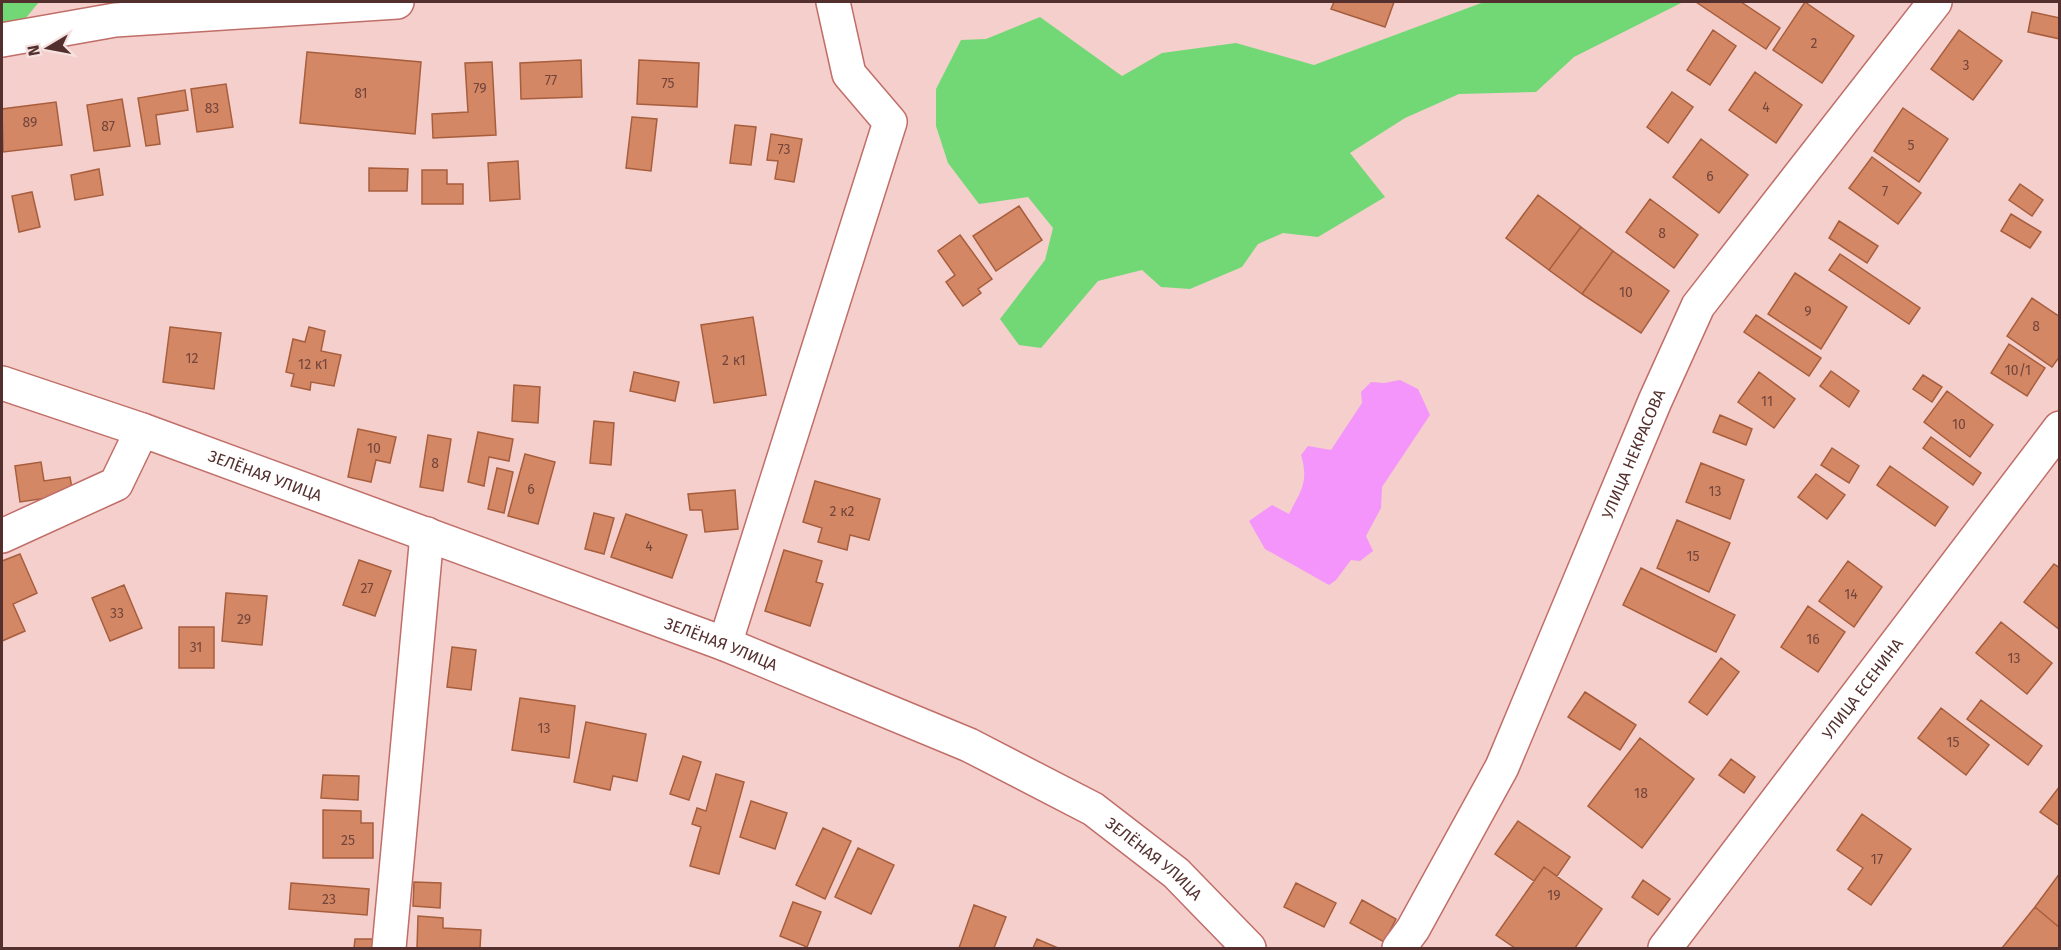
<svg xmlns="http://www.w3.org/2000/svg" width="2061" height="950" viewBox="0 0 2061 950" font-family="'Fira Sans',sans-serif">
	<rect width="100%" height="100%" fill="#f5cfcc"/>
	<path fill="#72d876" d="M2 2H39L25 19 2 24Z
		M1484 2H1683L1574 57 1536 92 1459 94 1405 118 1350 153 1385 197 1318 237 1283 233 1258 244 1242 267 1190 289 1161 287 1142 270 1098 281 1041 348 1019 345 1000 319 1045 260 1053 228 1028 197 979 204 948 163 936 126V89L961 40 986 39 1040 17 1122 76 1162 53 1236 43 1314 65Z"/>
	<path fill="#f395fa" d="M1400 380 1418 389 1430 415 1382 487 1381 508 1366 536 1373 551 1360 561 1351 560 1336 580 1329 585 1265 549 1249 521 1272 505 1289 514C1301 491 1309 482 1301 455L1308 446 1331 450 1362 403 1361 392 1371 382 1384 383Z"/>
	<path fill="#d48765" stroke="#a75e3d" stroke-width="1.5" d="M1334 2H1394L1385 27 1331 9Z
		M1696 2H1741L1780 28 1766 49Z
		M1805 2 1854 36 1822 83 1773 50Z
		M2032 12 2060 18V39L2028 32Z
		M1713 30 1736 46 1710 85 1687 70Z
		M1959 30 2002 61 1973 100 1931 69Z
		M307 52 421 62 415 134 300 123Z
		M581 60 582 97 521 99 520 63Z
		M639 60 699 63 697 107 637 104Z
		M492 62 496 135 433 138 432 114 468 112 465 63Z
		M1755 72 1802 105 1776 143 1729 110Z
		M226 84 233 127 197 132 191 89Z
		M185 90 188 110 156 115 160 144 146 146 138 98Z
		M1672 92 1693 107 1668 143 1647 127Z
		M122 99 130 146 94 151 87 105Z
		M56 102 62 145 3 152 2 109Z
		M1903 108 1948 139 1919 182 1874 151Z
		M632 117 657 119 651 171 626 168Z
		M735 125 756 127 751 165 730 163Z
		M771 134 802 139 794 182 775 179 778 161 767 160Z
		M1701 139 1748 175 1719 213 1673 177Z
		M1872 157 1921 193 1898 224 1849 188Z
		M518 161 520 199 490 201 488 163Z
		M369 168 408 169 407 191H369Z
		M99 169 103 195 75 200 71 175Z
		M422 170H447V184H463V204H422Z
		M2020 184 2043 200 2032 216 2009 200Z
		M32 192 40 227 19 232 12 196Z
		M1538 195 1581 227 1549 270 1506 238Z
		M1650 199 1698 235 1674 268 1626 232Z
		M1019 206 1042 240 996 271 973 236Z
		M2011 214 2041 232 2030 248 2001 231Z
		M1839 221 1878 246 1867 263 1829 238Z
		M1581 227 1613 251 1582 294 1549 270Z
		M960 235 992 279 978 289 981 293 963 306 946 282 955 275 938 251Z
		M1613 251 1669 291 1641 333 1582 294Z
		M1840 254 1920 308 1909 324 1829 270Z
		M1795 273 1847 307 1821 349 1768 314Z
		M2032 298 2060 317V356L2052 367 2007 336Z
		M1756 315 1821 358 1809 376 1744 332Z
		M753 317 766 395 714 403 701 325Z
		M170 327 221 333 214 389 163 382Z
		M309 327 325 331 321 351 341 355 334 386 311 382 310 390 291 386 294 374 286 372 293 339 305 342Z
		M2009 344 2045 368 2027 396 1991 373Z
		M1831 371 1859 391 1849 407 1820 386Z
		M634 372 679 382 675 401 630 391Z
		M1759 372 1795 399 1774 428 1738 402Z
		M1923 375 1942 387 1932 402 1913 389Z
		M514 385 540 387 538 423 512 421Z
		M1947 391 1993 425 1970 457 1924 422Z
		M1720 415 1752 429 1746 445 1713 432Z
		M594 421 614 423 611 465 590 463Z
		M358 429 396 437 390 463 376 460 371 482 348 477Z
		M478 432 513 439 509 461 489 457 484 486 468 482Z
		M428 435 451 439 443 491 420 487Z
		M1931 437 1981 473 1973 485 1923 448Z
		M1832 448 1859 466 1849 483 1821 465Z
		M525 454 555 462 538 524 508 516Z
		M41 462 44 481 70 477 73 494 20 502 15 466Z
		M1701 463 1744 480 1730 519 1686 502Z
		M1890 466 1948 507 1935 526 1877 485Z
		M497 468 513 472 504 513 488 509Z
		M1816 474 1845 495 1827 519 1798 497Z
		M815 481 880 499 869 540 850 535 847 550 818 542 822 528 803 522Z
		M735 490 738 529 705 532 702 510H690L688 494Z
		M594 513 614 518 604 554 585 549Z
		M626 514 687 535 672 578 611 557Z
		M1677 520 1730 543 1709 592 1657 568Z
		M784 550 822 561 816 582 823 584 810 626 765 611Z
		M20 554 37 593 13 604 25 631 2 641V561Z
		M359 560 391 571 375 616 343 605Z
		M1848 561 1882 587 1854 627 1819 601Z
		M2054 564 2060 568V630L2024 602Z
		M1641 568 1735 615 1716 652 1623 605Z
		M124 585 142 628 110 641 92 598Z
		M226 593 267 596 262 645 222 641Z
		M1808 606 1845 632 1818 672 1781 647Z
		M2001 622 2052 663 2027 694 1976 653Z
		M179 627H214V668H179Z
		M452 647 476 650 471 690 447 687Z
		M1721 658 1739 672 1707 715 1689 702Z
		M1585 692 1636 725 1620 750 1568 717Z
		M520 698 575 706 569 758 512 750Z
		M1981 700 2042 746 2028 765 1967 719Z
		M1941 708 1989 745 1966 775 1918 738Z
		M586 722 646 734 637 781 613 776 610 790 574 782Z
		M1640 738 1694 779 1642 848 1588 806Z
		M683 756 701 762 689 800 670 794Z
		M1731 759 1755 777 1744 793 1719 775Z
		M716 774 744 782 719 874 690 866 701 827 692 824 697 808 706 811Z
		M323 775 359 776 358 800 321 798Z
		M2060 786V826L2040 812Z
		M751 801 787 813 775 849 740 837Z
		M323 810 361 811V823H373V858H323Z
		M1862 814 1911 849 1871 905 1848 889 1863 868 1837 850Z
		M1518 821 1570 857 1557 876 1544 867 1534 881 1495 854Z
		M823 828 851 841 825 899 796 885Z
		M858 848 894 865 871 914 835 897Z
		M1544 867 1602 909 1575 948H1515L1496 935Z
		M2060 873V928L2035 907Z
		M1643 880 1670 899 1658 915 1632 897Z
		M414 882 441 883 440 908 413 906Z
		M291 883 369 889 367 915 289 909Z
		M1296 883 1336 903 1324 927 1284 907Z
		M1362 900 1396 919 1384 942 1350 923Z
		M793 902 821 912 807 947 780 936Z
		M974 905 1006 917 994 948H959Z
		M2035 907 2060 928V948H2002Z
		M418 916 443 918V928L481 930 480 948H417Z
		M355 939H374V948H354Z
		M1037 939 1058 948H1033Z"/>
	<g fill="none" stroke-linecap="round" stroke-linejoin="round">
		<g stroke="#c06e68" stroke-width="36">
			<g id="minor">
				<path d="M2 40 115 20 397 2"/>
				<path id="s1" d="M2 383 142 430 725 644 969 745 1093 809 1176 873 1249 948"/>
				<path d="M2 536 116 484 142 430"/>
				<path d="M725 644 890 122 849 74 833 2"/>
				<path d="M389 948 427 534"/>
				<path id="s2" d="M1399 948 1413 929 1502 767 1655 401 1698 306 1935 2"/>
				<path id="s3" d="M1665 948 2060 428"/>
			</g>
		</g>
		<use href="#minor" stroke="#fff" stroke-width="33"/>
	</g>
	<g text-anchor="middle" stroke-width="6" stroke-linejoin="round" paint-order="stroke">
		<g font-size="14" fill="#73453b">
			<text x="1814" y="48">2</text>
			<text x="1966" y="70">3</text>
			<text x="551" y="85">77</text>
			<text x="668" y="88">75</text>
			<text x="480" y="93">79</text>
			<text x="361" y="98">81</text>
			<text x="1766" y="112">4</text>
			<text x="212" y="113">83</text>
			<text x="30" y="127">89</text>
			<text x="108" y="131">87</text>
			<text x="1911" y="150">5</text>
			<text x="784" y="154">73</text>
			<text x="1710" y="181">6</text>
			<text x="1885" y="196">7</text>
			<text x="1662" y="238">8</text>
			<text x="1626" y="297">10</text>
			<text x="1808" y="316">9</text>
			<text x="2036" y="331">8</text>
			<text x="192" y="363">12</text>
			<text x="734" y="365">2 к1</text>
			<text x="313" y="369">12 к1</text>
			<text x="2018" y="375">10/1</text>
			<text x="1767" y="406">11</text>
			<text x="1959" y="429">10</text>
			<text x="374" y="453">10</text>
			<text x="435" y="468">8</text>
			<text x="531" y="494">6</text>
			<text x="1715" y="496">13</text>
			<text x="842" y="516">2 к2</text>
			<text x="649" y="551">4</text>
			<text x="1693" y="561">15</text>
			<text x="367" y="593">27</text>
			<text x="1851" y="599">14</text>
			<text x="117" y="618">33</text>
			<text x="244" y="624">29</text>
			<text x="1813" y="644">16</text>
			<text x="196" y="652">31</text>
			<text x="2014" y="663">13</text>
			<text x="544" y="733">13</text>
			<text x="1953" y="747">15</text>
			<text x="1641" y="798">18</text>
			<text x="348" y="845">25</text>
			<text x="1877" y="864">17</text>
			<text x="1554" y="900">19</text>
			<text x="329" y="904">23</text>
		</g>
		<g font-size="16" fill="#532f2d" stroke="#f5e2e0">
			<text dy="6" stroke="none"><textPath href="#s2" startOffset="548">УЛИЦА НЕКРАСОВА</textPath></text>
			<text dy="6" stroke="none"><textPath href="#s1" startOffset="279">ЗЕЛЁНАЯ УЛИЦА</textPath></text>
			<text dy="6" stroke="none"><textPath href="#s1" startOffset="765">ЗЕЛЁНАЯ УЛИЦА</textPath></text>
			<text dy="6" stroke="none"><textPath href="#s3" startOffset="326">УЛИЦА ЕСЕНИНА</textPath></text>
			<text dy="6" stroke="none"><textPath href="#s1" startOffset="1251">ЗЕЛЁНАЯ УЛИЦА</textPath></text>
		</g>
	</g>
	<rect width="2061" height="950" fill="none" stroke="#532f2d" stroke-width="6"/>
	<g transform="translate(48 48) rotate(260)" stroke="#f5e2e0" stroke-width="4.5" paint-order="stroke">
	<path d="M0-4.5L10 22L0 15L-10 22Z" fill="#532f2d"/>
	<text y="-9" font-size="16" font-weight="bold" text-anchor="middle" fill="#532f2d">N</text>
	</g>
</svg>
